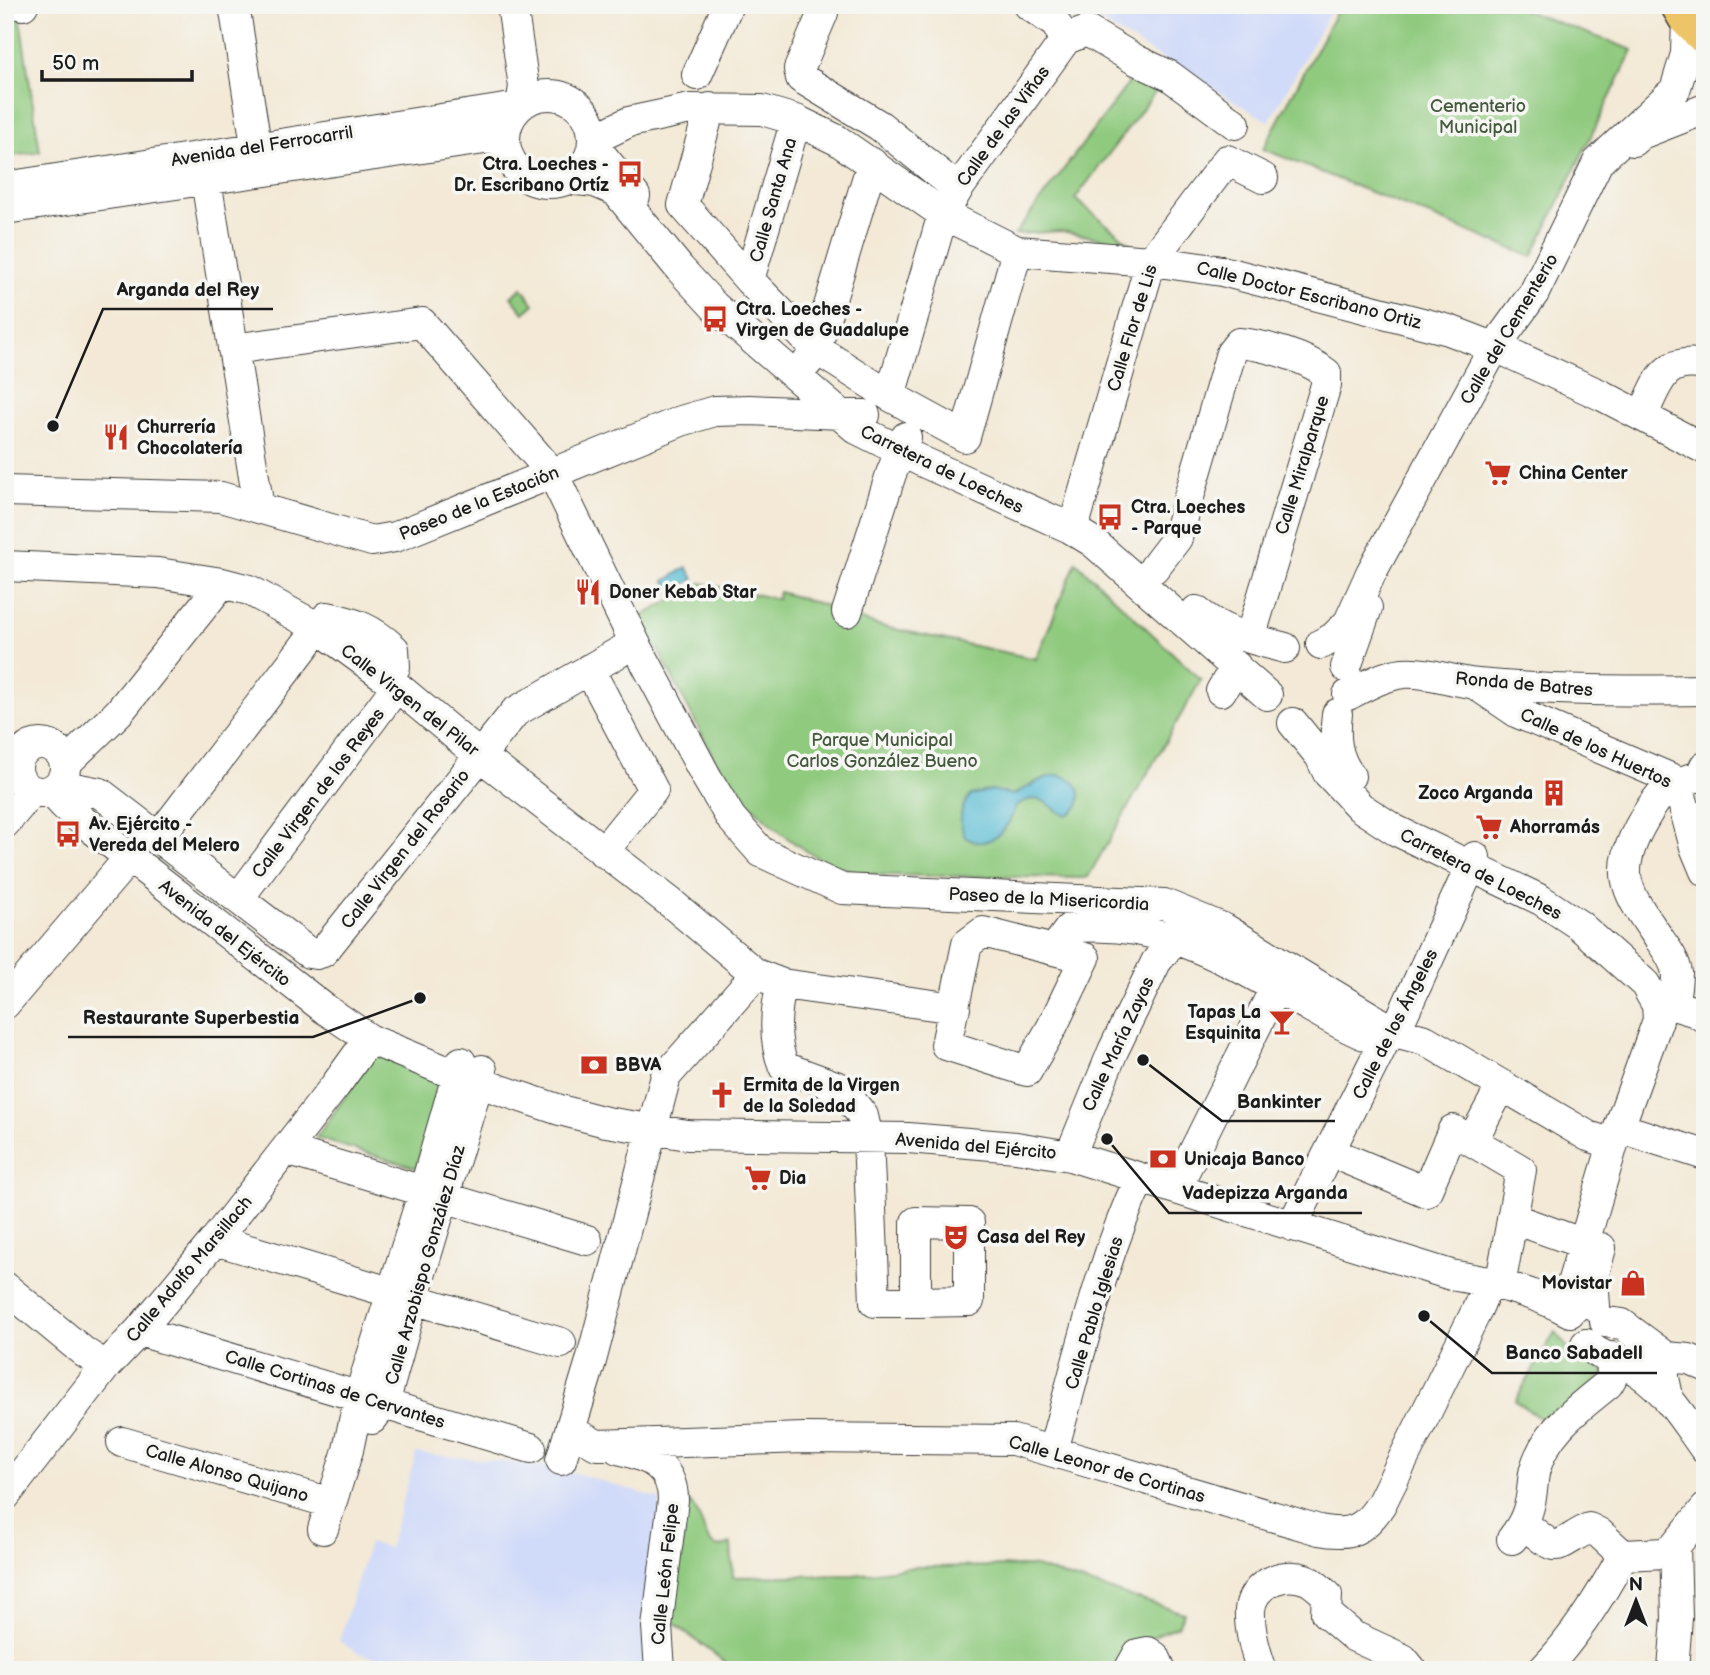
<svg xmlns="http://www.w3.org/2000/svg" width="1710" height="1675" viewBox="0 0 1710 1675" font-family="'Balsamiq Sans',sans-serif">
	<rect width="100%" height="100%" fill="#f6f6f2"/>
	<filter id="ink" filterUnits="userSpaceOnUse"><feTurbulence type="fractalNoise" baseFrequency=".0143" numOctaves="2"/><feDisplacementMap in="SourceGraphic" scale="14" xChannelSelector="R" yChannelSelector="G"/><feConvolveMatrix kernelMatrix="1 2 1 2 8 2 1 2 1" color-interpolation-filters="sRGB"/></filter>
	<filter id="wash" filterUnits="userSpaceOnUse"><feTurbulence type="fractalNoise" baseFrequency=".00686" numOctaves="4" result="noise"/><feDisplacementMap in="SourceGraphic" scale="28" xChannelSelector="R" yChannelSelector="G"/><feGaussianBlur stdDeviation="1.57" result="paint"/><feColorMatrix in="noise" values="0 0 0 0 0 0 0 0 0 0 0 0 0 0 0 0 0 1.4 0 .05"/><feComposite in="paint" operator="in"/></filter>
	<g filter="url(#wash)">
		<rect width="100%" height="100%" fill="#f3e9d6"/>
		<path fill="#d0daf9" d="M1072 5H1334L1269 122Z
			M416 1453 556 1467 660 1499 655 1670H415L358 1653 339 1641 369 1543 389 1548Z"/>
		<path fill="#90ca7f" stroke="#56734e" stroke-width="2" d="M1340 5H1510L1633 50 1532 257 1263 149Z
			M20 18 40 152 5 157V20Z
			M1134 76 1155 92 1075 199 1131 244 1061 231 1015 234Z
			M522 288 534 304 524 313 511 297Z
			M1076 562 1201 680 1088 877 1084 878C1038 877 992 877 945 876 911 875 872 878 839 867 790 850 744 802 715 760L641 617 701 583 777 599 779 592 830 607 829 611 885 627 1036 659Z
			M376 1053 441 1081 416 1168 316 1138Z
			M1555 1332 1575 1357 1606 1372 1547 1423 1515 1401Z
			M687 1500C708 1515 700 1558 731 1544L733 1577 854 1575 914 1567 1032 1566 1184 1613 1178 1626 1129 1646 1117 1670H735L671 1621Z"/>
		<path fill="#56bbd4" stroke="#396c78" stroke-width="2" d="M687 567 694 579 672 592 665 581Z
			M1058 775C1074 778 1083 787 1079 804 1058 837 1053 780 1016 806 1013 811 1012 817 1009 822 1000 838 981 849 965 837 958 822 959 808 971 795L992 790 1013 795 1044 778Z"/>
	</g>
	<g filter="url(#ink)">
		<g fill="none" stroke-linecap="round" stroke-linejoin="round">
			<g stroke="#3c3b38" stroke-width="32">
				<path id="minor" d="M22 5H23
					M234 5 259 164
					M512 5 524 87 521 105
					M822 5 823 13 799 69 801 78 880 126 958 189
					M1029 5 1055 23 1066 39
					M1066 39 1087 31 1136 60 1170 76 1235 124
					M697 75 728 5
					M505 139a44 44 0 1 1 88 0a44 44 0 1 1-88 0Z
					M710 108 683 205 749 280 816 349 890 396 965 437 1017 251
					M594 139 629 122 690 109 762 110 796 120 837 140 943 214 1017 251 1151 261 1222 271 1449 330 1509 353 1603 396 1705 449
					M1633 141 1641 134 1705 109
					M593 145 635 196
					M569 179 595 182 616 191 680 269 715 307 857 429 921 461 1070 528 1093 542 1267 695
					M206 180 259 508
					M5 187 518 107
					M5 209 505 136
					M749 280 796 120
					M233 349 422 323 553 474 635 643 707 778 731 818 761 852 842 889 1164 904 1225 929 1395 1032 1425 1040 1588 1136 1613 1144
					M807 363 816 349 872 163
					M890 396 943 214 958 189 1066 39
					M1642 416C1659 383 1661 357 1705 365
					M5 491 221 497 372 541 395 537 681 421 715 411 750 410 865 415
					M1077 515 1151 261 1227 160 1263 178
					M5 566 158 573 222 583 249 590 317 627 388 679 479 755 671 903 756 974 782 984 955 1008
					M1154 568 1177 538 1231 353 1239 343C1264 345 1306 357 1326 373V385L1250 638
					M1196 611C1226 635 1250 638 1285 648
					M847 612 891 474 906 437
					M1321 644 1333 638 1349 622 1371 573 1494 348 1534 293 1598 162 1675 90 1686 54 1687 17
					M1346 667 1367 608
					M589 669 653 790 603 852
					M1475 684 1518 713 1677 781 1695 847 1705 871
					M1221 691 1236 666
					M1348 695C1365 686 1385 675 1403 673 1428 671 1454 682 1478 684 1553 691 1629 691 1705 690
					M1337 714C1334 738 1336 757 1350 776
					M1293 723 1320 756 1328 773 1360 807 1395 830 1541 900 1579 925 1645 984 1657 1005 1658 1020 1613 1144 1571 1287 1574 1308
					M17 768a24 24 0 1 1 48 0a24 24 0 1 1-48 0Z
					M65 764 119 712 222 583
					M1705 766 1700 776C1668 784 1660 791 1644 819 1611 876 1627 891 1660 940 1667 950 1675 960 1677 973 1677 983 1675 995 1673 1005L1696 1012 1705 1018
					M59 785 100 793 309 953 316 954 323 952 515 712 635 643
					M51 791 65 806 85 823 325 1009 369 1039 456 1075 560 1110 606 1122 688 1135 908 1138 1016 1147 1070 1156 1451 1275C1492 1282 1533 1291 1570 1312
					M5 823 32 791
					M159 837 327 617C356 623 372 629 394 649L395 667 388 679
					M238 899 397 686
					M983 932 1085 958 1052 1027 1027 1071 946 1045 967 944Z
					M1054 950 1070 928C1162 918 1228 961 1305 1004 1328 1017 1352 1031 1377 1040
					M782 984C775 1010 773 1041 784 1067L841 1088 863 1116 868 1138 875 1302H916V1222L969 1223V1301L916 1302
					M5 1004 129 858
					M1636 1133 1705 1155
					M1472 1141 1502 1085
					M286 1150 587 1240
					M1330 1152 1426 1192 1453 1130 1521 1170 1500 1286
					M1070 1156 1113 1051 1156 962 1175 938
					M1176 1188 1275 988
					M1512 1218 1584 1244
					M1292 1226 1384 1042 1395 1032 1475 857
					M215 1240 561 1343
					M5 1287 85 1353 106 1366
					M1595 1306 1593 1277 1601 1248
					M1605 1322 1622 1324 1664 1355V1378L1669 1401
					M139 1331 531 1448
					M1586 1344C1600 1358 1623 1361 1640 1373 1667 1391 1686 1423 1705 1449
					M1643 1355 1689 1359 1705 1366
					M372 1419 384 1404 413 1299 482 1070
					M571 1431 597 1445 803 1438 1013 1440 1319 1530C1350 1536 1364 1531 1381 1504L1476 1312 1489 1281
					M122 1442 331 1503
					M618 1449C648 1456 673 1466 673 1500L657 1627 660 1670
					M1053 1450C1079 1359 1100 1264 1140 1178
					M561 1460 591 1361 666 1076 756 974
					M5 1496 106 1366 139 1331 215 1240 335 1086 369 1039
					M1524 1524C1561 1554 1550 1549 1589 1528L1599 1533 1623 1555 1665 1553 1675 1546
					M323 1529 348 1450 359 1397 424 1191 461 1062
					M1512 1539C1524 1524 1530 1510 1532 1490 1533 1483 1533 1476 1535 1469 1547 1429 1578 1409 1608 1384L1612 1377 1611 1357
					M1129 1670 1138 1654 1148 1652 1155 1657 1161 1670
					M1262 1670C1255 1651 1249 1631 1250 1610 1252 1585 1281 1571 1305 1579 1312 1581 1321 1590 1327 1595L1326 1613 1353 1636 1403 1659 1412 1670
					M1543 1670C1576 1636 1601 1596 1623 1555
					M1673 1670 1677 1618 1675 1546 1705 1509"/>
			</g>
			<g stroke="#3c3b38" stroke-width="41">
				<path id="highway" d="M1680 5 1687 17 1705 35"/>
			</g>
			<use href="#minor" stroke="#fff" stroke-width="30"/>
			<use href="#highway" stroke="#eec469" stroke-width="38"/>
		</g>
	</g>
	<defs>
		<g id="bus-bare" transform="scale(2.1)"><path d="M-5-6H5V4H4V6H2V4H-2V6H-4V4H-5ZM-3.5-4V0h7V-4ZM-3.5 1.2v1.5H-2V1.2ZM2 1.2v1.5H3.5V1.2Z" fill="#c8321e" stroke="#f6f6f2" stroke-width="2.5" paint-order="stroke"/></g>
		<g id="restaurant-bare" transform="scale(2.1)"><path d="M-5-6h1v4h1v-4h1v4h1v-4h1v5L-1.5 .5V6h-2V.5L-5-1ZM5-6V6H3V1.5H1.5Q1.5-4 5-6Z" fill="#c8321e" stroke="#f6f6f2" stroke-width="2.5" paint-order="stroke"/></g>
		<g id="supermarket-bare" transform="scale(2.1)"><path d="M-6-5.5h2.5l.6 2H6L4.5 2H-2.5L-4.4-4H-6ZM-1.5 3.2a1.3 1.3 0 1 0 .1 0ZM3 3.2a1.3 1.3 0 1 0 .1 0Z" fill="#c8321e" stroke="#f6f6f2" stroke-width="2.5" paint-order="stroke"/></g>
		<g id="building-bare" transform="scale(2.1)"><path d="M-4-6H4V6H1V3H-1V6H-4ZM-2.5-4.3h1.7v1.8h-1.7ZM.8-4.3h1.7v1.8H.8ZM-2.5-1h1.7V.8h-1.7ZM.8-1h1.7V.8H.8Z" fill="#c8321e" stroke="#f6f6f2" stroke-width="2.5" paint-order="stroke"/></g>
		<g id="bar-bare" transform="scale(2.1)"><path d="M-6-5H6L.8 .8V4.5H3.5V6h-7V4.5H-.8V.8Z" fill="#c8321e" stroke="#f6f6f2" stroke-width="2.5" paint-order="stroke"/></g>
		<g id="bank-bare" transform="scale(2.1)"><path d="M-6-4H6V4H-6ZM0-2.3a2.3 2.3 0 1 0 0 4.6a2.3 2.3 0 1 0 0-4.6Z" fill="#c8321e" stroke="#f6f6f2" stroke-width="2.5" paint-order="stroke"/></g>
		<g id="church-bare" transform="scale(2.1)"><path d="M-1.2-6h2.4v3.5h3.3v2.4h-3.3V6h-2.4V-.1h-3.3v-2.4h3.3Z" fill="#c8321e" stroke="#f6f6f2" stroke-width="2.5" paint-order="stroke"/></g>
		<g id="theatre-bare" transform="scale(2.1)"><path d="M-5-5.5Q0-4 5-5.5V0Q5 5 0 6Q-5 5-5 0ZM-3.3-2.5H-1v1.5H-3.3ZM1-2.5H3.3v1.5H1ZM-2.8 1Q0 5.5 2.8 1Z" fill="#c8321e" stroke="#f6f6f2" stroke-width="2.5" paint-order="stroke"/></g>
		<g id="shop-bare" transform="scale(2.1)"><path d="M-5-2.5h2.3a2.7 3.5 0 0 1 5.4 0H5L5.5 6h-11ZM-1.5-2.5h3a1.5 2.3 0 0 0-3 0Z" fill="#c8321e" stroke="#f6f6f2" stroke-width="2.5" paint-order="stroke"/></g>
	</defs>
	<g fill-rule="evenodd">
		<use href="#bus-bare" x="630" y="174"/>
		<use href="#bus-bare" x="715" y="319"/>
		<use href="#restaurant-bare" x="116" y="437"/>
		<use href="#supermarket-bare" x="1498" y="473"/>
		<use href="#bus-bare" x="1110" y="517"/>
		<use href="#restaurant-bare" x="588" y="592"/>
		<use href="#building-bare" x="1554" y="793"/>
		<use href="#supermarket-bare" x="1489" y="827"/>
		<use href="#bus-bare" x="68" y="834"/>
		<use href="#bar-bare" x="1282" y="1022"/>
		<use href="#bank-bare" x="594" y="1065"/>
		<use href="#church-bare" x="722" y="1095"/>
		<use href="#bank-bare" x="1163" y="1159"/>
		<use href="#supermarket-bare" x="758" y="1178"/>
		<use href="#theatre-bare" x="956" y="1237"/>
		<use href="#shop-bare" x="1633" y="1283"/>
	</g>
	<g text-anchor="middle" stroke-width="7" stroke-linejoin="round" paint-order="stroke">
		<g font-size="18" fill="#45593f" stroke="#f6f6f2">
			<text x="1478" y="112">Cementerio<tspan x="1478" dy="21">Municipal</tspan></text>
			<text x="882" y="746">Parque Municipal<tspan x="882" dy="21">Carlos González Bueno</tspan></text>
		</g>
		<g font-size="18" fill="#1c1c1c" stroke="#f6f6f2">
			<text transform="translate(1003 126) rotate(-54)" y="6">Calle de las Viñas</text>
			<text transform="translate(262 146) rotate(-9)" y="6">Avenida del Ferrocarril</text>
			<text transform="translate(773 200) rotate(-74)" y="6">Calle Santa Ana</text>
			<text transform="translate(1309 295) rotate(14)" y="6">Calle Doctor Escribano Ortiz</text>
			<text transform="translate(1132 328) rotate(-73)" y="6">Calle Flor de Lis</text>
			<text transform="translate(1509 329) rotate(-59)" y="6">Calle del Cementerio</text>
			<text transform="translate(1302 465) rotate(-73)" y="6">Calle Miralparque</text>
			<text transform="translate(942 469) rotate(26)" y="6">Carretera de Loeches</text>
			<text transform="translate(479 503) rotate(-22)" y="6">Paseo de la Estación</text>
			<text transform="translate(1524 684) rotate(5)" y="6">Ronda de Batres</text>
			<text transform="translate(410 700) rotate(38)" y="6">Calle Virgen del Pilar</text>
			<text transform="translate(1596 748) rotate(25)" y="6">Calle de los Huertos</text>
			<text transform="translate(318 793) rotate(-53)" y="6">Calle Virgen de los Reyes</text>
			<text transform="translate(405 849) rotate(-52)" y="6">Calle Virgen del Rosario</text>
			<text transform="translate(1481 874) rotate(27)" y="6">Carretera de Loeches</text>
			<text transform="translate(1049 899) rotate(3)" y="6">Paseo de la Misericordia</text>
			<text transform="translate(225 933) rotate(38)" y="6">Avenida del Ejército</text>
			<text transform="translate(1395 1024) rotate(-63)" y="6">Calle de los Ángeles</text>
			<text transform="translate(1118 1044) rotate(-65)" y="6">Calle María Zayas</text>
			<text transform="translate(976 1146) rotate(5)" y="6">Avenida del Ejército</text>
			<text transform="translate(425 1265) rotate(-74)" y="6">Calle Arzobispo González Díaz</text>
			<text transform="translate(189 1269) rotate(-50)" y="6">Calle Adolfo Marsillach</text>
			<text transform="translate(1094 1313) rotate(-73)" y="6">Calle Pablo Iglesias</text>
			<text transform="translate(335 1389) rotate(17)" y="6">Calle Cortinas de Cervantes</text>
			<text transform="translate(1107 1469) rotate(16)" y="6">Calle Leonor de Cortinas</text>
			<text transform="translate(227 1473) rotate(16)" y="6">Calle Alonso Quijano</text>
			<text transform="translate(665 1574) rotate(-84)" y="6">Calle León Felipe</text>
		</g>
		<g font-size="18" font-weight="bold" fill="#1c1c1c" stroke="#f6f6f2" text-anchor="start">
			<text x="609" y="170" text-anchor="end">Ctra. Loeches -<tspan x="609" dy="21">Dr. Escribano Ortíz</tspan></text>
			<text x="736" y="315">Ctra. Loeches -<tspan x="736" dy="21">Virgen de Guadalupe</tspan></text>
			<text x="137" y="433">Churrería<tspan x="137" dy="21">Chocolatería</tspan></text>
			<text x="1519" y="479">China Center</text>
			<text x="1131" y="513">Ctra. Loeches<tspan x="1131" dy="21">- Parque</tspan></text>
			<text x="609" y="598">Doner Kebab Star</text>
			<text x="1533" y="799" text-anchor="end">Zoco Arganda</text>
			<text x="89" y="830">Av. Ejército -<tspan x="89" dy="21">Vereda del Melero</tspan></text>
			<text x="1510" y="833">Ahorramás</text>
			<text x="1261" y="1018" text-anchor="end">Tapas La<tspan x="1261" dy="21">Esquinita</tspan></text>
			<text x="615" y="1071">BBVA</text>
			<text x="743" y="1091">Ermita de la Virgen<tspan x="743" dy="21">de la Soledad</tspan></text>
			<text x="1184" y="1165">Unicaja Banco</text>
			<text x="779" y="1184">Dia</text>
			<text x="977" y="1243">Casa del Rey</text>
			<text x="1612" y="1289" text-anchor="end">Movistar</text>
		</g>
	</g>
	<path fill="none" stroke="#1c1c1c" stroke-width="2.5" d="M53 426L103 309H273M420 998L313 1037H68M1143 1060L1222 1121H1335M1107 1139L1169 1213H1362M1424 1316L1492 1373H1657"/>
	<g fill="#1c1c1c" stroke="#f6f6f2" stroke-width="2.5">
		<circle cx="53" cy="426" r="7"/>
		<circle cx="420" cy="998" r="7"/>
		<circle cx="1143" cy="1060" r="7"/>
		<circle cx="1107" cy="1139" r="7"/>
		<circle cx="1424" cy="1316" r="7"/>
	</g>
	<g font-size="19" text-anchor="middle" font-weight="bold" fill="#1c1c1c" stroke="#f6f6f2" stroke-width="7" stroke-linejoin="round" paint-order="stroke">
		<text x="188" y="296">Arganda del Rey</text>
		<text x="191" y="1024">Restaurante Superbestia</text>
		<text x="1279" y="1108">Bankinter</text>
		<text x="1265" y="1199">Vadepizza Arganda</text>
		<text x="1574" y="1359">Banco Sabadell</text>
	</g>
	<rect width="1710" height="1675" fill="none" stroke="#f6f6f2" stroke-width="28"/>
	<g transform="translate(1636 1601)" stroke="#f6f6f2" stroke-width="5" paint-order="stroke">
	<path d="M0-5L12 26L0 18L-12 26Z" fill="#1c1c1c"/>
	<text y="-10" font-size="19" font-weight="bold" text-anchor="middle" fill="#1c1c1c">N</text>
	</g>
	<path d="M42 70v10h150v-10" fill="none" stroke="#1c1c1c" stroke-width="3.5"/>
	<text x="52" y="70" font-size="21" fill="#1c1c1c" stroke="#f6f6f2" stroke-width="5" paint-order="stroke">50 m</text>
</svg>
